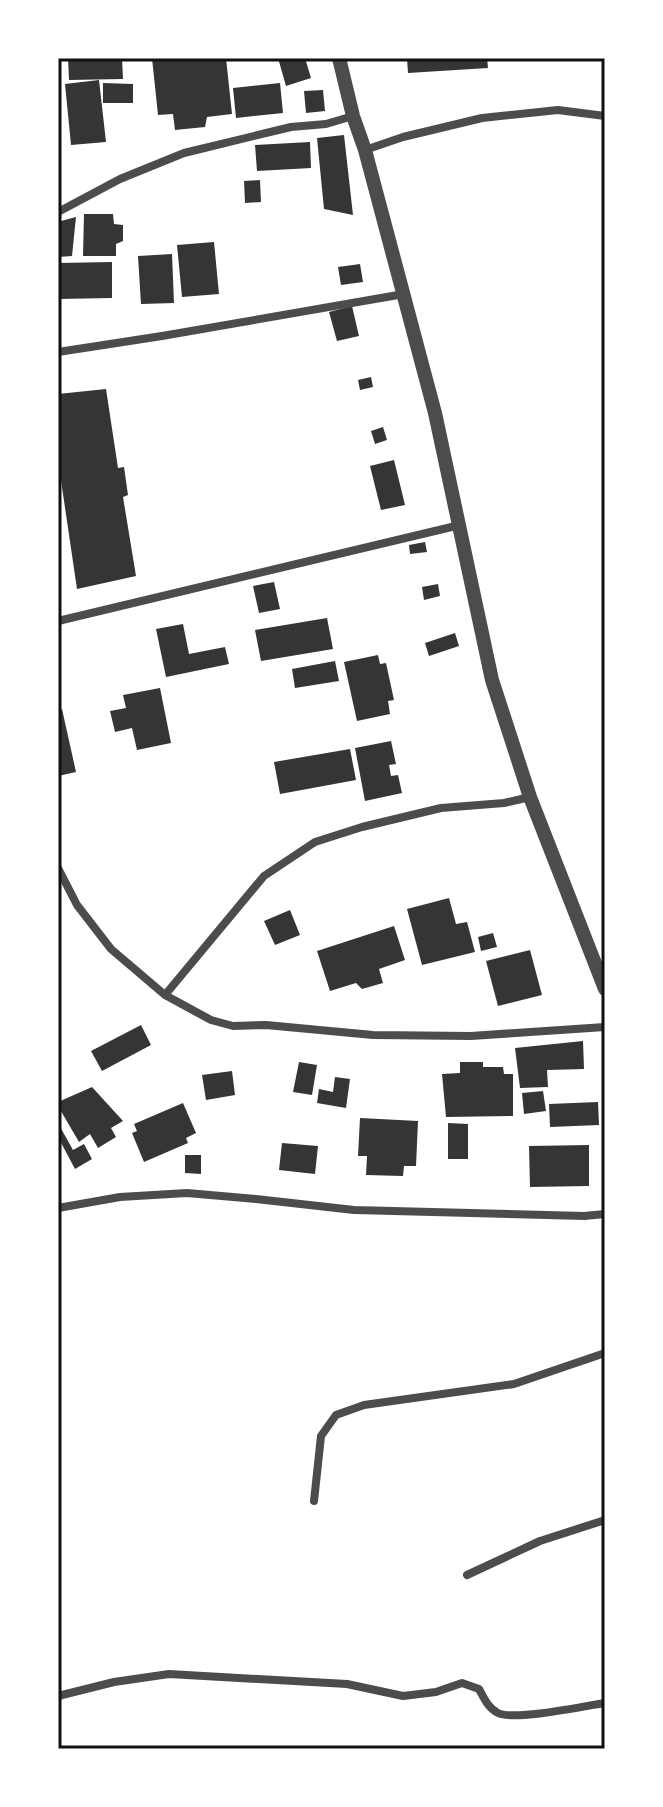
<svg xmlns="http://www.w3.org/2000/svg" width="663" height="1807" viewBox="0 0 663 1807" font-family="'Noto Serif',serif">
	<rect width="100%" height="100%" fill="#fff"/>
	<path fill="#353535" d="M68 58H122L123 79 69 80Z
		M152 58H226L232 114 207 117 205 127 175 130 173 114 158 115Z
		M278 58H305L311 78 286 86Z
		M407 58H487L488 68 408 73Z
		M99 80 106 142 71 145 65 84Z
		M103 83 133 84V103H103Z
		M280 83 283 113 236 118 233 88Z
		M323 90 325 111 306 113 304 91Z
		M344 135 353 215 324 209 317 138Z
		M310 142 311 168 257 171 255 145Z
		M260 180 261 202 245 203 244 181Z
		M84 214H113L114 224 123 225V241L116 244V256H83Z
		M76 217 72 256 58 257V226L61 221Z
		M214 242 219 294 182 297 177 245Z
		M172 254 174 303 141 304 138 256Z
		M112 262V298L58 299V263Z
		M360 264 363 282 341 285 338 267Z
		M352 306 359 336 337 341 329 312Z
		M371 377 373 387 360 390 358 380Z
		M106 389 118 468 124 467 128 495 123 497 136 576 77 589 58 460V394Z
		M383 427 387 440 375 444 371 431Z
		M394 460 405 505 381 510 370 466Z
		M425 542 427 552 410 554 409 545Z
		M274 582 280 609 259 613 253 586Z
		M438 584 440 596 424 600 422 587Z
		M327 618 333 649 261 661 255 630Z
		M183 624 189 654 225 647 229 664 166 677 156 629Z
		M455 633 459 646 429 656 425 643Z
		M378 655 380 664 386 663 394 700 388 701 390 714 357 721 344 662Z
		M335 661 339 681 295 688 292 669Z
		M160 688 171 743 137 750 132 728 115 732 110 711 126 708 123 695Z
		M62 709 76 772 58 776V710Z
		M391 741 396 764 389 765 391 776 398 775 402 793 365 801 355 748Z
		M350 749 356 780 280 794 274 762Z
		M449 898 456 924 467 922 475 952 422 965 407 909Z
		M290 910 300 935 275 945 264 921Z
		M394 926 405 960 379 969 383 983 362 989 356 983 330 991 317 951Z
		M493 933 497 947 481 951 478 937Z
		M530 950 542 995 498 1006 486 961Z
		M141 1025 151 1045 102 1071 91 1051Z
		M583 1041 584 1069 547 1070 548 1087 520 1088 515 1048Z
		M299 1062 317 1065 312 1095 293 1092Z
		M460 1062H483V1067H503L504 1074H513V1116L446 1117 442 1074 460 1073Z
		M232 1071 235 1095 206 1100 202 1075Z
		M335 1077 350 1079 346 1108 317 1103 319 1089 333 1092Z
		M92 1087 123 1121 111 1128 116 1137 98 1148 90 1134 79 1142 58 1106V1102Z
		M543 1091 546 1111 524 1114 522 1093Z
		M598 1102 599 1125 550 1127 549 1104Z
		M183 1103 196 1133 186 1138 188 1143 144 1162 132 1133 137 1131 134 1124Z
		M360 1118 418 1121 416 1166H404L403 1176 366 1175 367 1156H358Z
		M58 1123 73 1150 84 1144 92 1159 75 1169 58 1137Z
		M448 1123 468 1124V1159H448Z
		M282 1143 318 1146 315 1174 279 1170Z
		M589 1145V1186L530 1187 529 1146Z
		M185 1155H201V1174L185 1173Z"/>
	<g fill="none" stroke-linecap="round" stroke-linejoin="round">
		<path stroke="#4c4c4c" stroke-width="8" d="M365 150 403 137 482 118 558 110 605 116
			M58 212 120 179 184 153 291 127 326 124 353 116
			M58 352 162 336 404 294
			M58 621 460 525
			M58 868 77 905 111 949 165 995 211 1020 233 1026 266 1025 373 1035 471 1036 605 1027
			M165 995 264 876 315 842 362 827 441 808 504 803 530 797
			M58 1208 120 1197 187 1193 256 1199 354 1210 584 1216 605 1214
			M314 1501 321 1436 336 1415 364 1405 514 1384 605 1353
			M467 1575 540 1541 605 1520
			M58 1696 114 1682 169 1674 347 1684 403 1696 436 1692 462 1683 479 1689C484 1698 488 1708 498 1713 515 1721 583 1706 605 1703"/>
		<path stroke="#4c4c4c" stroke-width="14" d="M339 58 353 116 365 150 435 413 492 680 530 797 605 989"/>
	</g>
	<rect width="663" height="1807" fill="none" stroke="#ffffff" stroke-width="120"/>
	<rect x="60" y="60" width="543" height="1687" fill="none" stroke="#111" stroke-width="3"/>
</svg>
